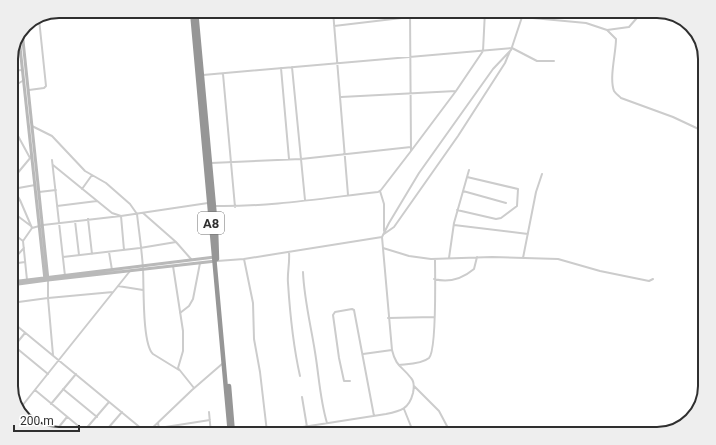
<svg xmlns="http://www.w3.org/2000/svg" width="716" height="445" viewBox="0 0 716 445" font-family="Roboto,sans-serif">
	<rect width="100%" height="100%" fill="#fff"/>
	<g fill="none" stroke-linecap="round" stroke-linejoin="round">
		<path stroke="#ccc" stroke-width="2" d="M107 11 109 14 150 11
			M163 11 164 18
			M333 11 348 195
			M522 17 586 23 607 30 616 39C616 53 609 78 614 91 616 94 619 96 621 98L673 117 705 132
			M334 26 410 17
			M607 30 629 27 643 11
			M292 67 305 200
			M281 68 289 159
			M11 71 22 70
			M223 74 235 207
			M203 75 512 48 537 61H554
			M11 88 24 80
			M29 90 44 88 46 86 39 19
			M341 97 456 91
			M11 123 30 158
			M32 126 52 136 85 171 106 183 130 204 137 214C139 232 142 251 143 269 144 286 142 344 153 354L179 370
			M411 151 456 91 483 51 485 11
			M52 160 65 276
			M211 163 301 159 411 147
			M53 165 112 213 121 216 124 250
			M11 181 31 157
			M11 185 20 200 32 228
			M13 189 35 185
			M82 189 92 175
			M380 191 384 204V231
			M463 191 506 203
			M39 192 56 190
			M57 206 97 201
			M215 206C269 207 324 198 378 192L381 190 411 151 410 11
			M11 210 19 200
			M457 210 496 219 501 218 517 206 518 189 467 177
			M11 211 31 226
			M143 213 176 242 191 259
			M88 219 92 254
			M75 221 79 255
			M454 225 528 234
			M11 232 23 241 32 228 43 225 121 216 208 203
			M384 234 394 227 458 136 505 63 510 51
			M382 237 389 223 419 173 493 69 511 50 524 11
			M23 241 27 280
			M383 248 409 256 431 259 492 257 558 259 600 271 649 281 653 279
			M109 252 112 270
			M289 252C290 263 287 273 288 283 290 314 293 345 300 376
			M63 257 140 248 176 242
			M449 258 454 223 469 170
			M523 258 536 192 542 174
			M244 259 253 303 254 339 260 372 267 432
			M217 261 244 259 382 237 392 350C396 367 402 366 411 378 415 382 414 388 413 393 409 409 401 411 386 414L258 434
			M11 262 24 248
			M11 264 25 262
			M173 266 183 331V351L178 368 194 388
			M303 272C304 299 311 326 315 352 319 376 320 400 327 423
			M434 279C449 283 462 279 474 269L477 257
			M48 280V298L53 355
			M118 286 143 290
			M11 303 48 298 113 292
			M180 313 189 306 193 299 200 263
			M388 318 434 317
			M11 321 148 434
			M14 346 48 374
			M11 350 25 333
			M363 354 392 350
			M399 365C407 364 422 364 429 358 437 350 435 274 435 259
			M350 381H344L339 358 333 315 335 312 352 309 354 310 374 416
			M414 386 439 411 448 428 455 434
			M63 389 97 417
			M35 390 88 434
			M302 397 307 427
			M14 400 22 406
			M51 404 76 374
			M404 409 414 434
			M18 411 130 271
			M209 412 211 434
			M158 423 160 434
			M159 428 210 420
			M84 431 109 402
			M54 433 67 417
			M103 434 122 412
			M146 434 192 390 222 364"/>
		<path stroke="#b9b9b9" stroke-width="3" d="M22 31 48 280
			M19 38 45 280
			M11 282 215 257
			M11 285 48 280 216 261"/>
		<path stroke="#969696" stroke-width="4.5" d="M192 11 230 434
			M196 11 216 229 217 259
			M229 386 233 434"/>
	</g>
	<g text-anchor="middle" stroke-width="4" stroke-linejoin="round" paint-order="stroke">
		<rect fill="#fff" stroke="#6d6d6d" stroke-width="1" x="198" y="212" width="26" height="22" rx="3"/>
		<g font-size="13" font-weight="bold" fill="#2f2f2f">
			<text x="211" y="228">A8</text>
		</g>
	</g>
	<path d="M0 0H716V445H0ZM59 18H657A41 41 0 0 1 698 59V386A41 41 0 0 1 657 427H59A41 41 0 0 1 18 386V59A41 41 0 0 1 59 18Z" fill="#eee" fill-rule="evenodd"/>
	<path fill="none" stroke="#2f2f2f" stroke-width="2" d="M59 18H657A41 41 0 0 1 698 59V386A41 41 0 0 1 657 427H59A41 41 0 0 1 18 386V59A41 41 0 0 1 59 18Z"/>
	<path d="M14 425v6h65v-6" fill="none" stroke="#2f2f2f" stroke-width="2"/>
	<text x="20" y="425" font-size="12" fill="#2f2f2f" stroke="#ffffff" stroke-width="3" paint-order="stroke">200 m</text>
</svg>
